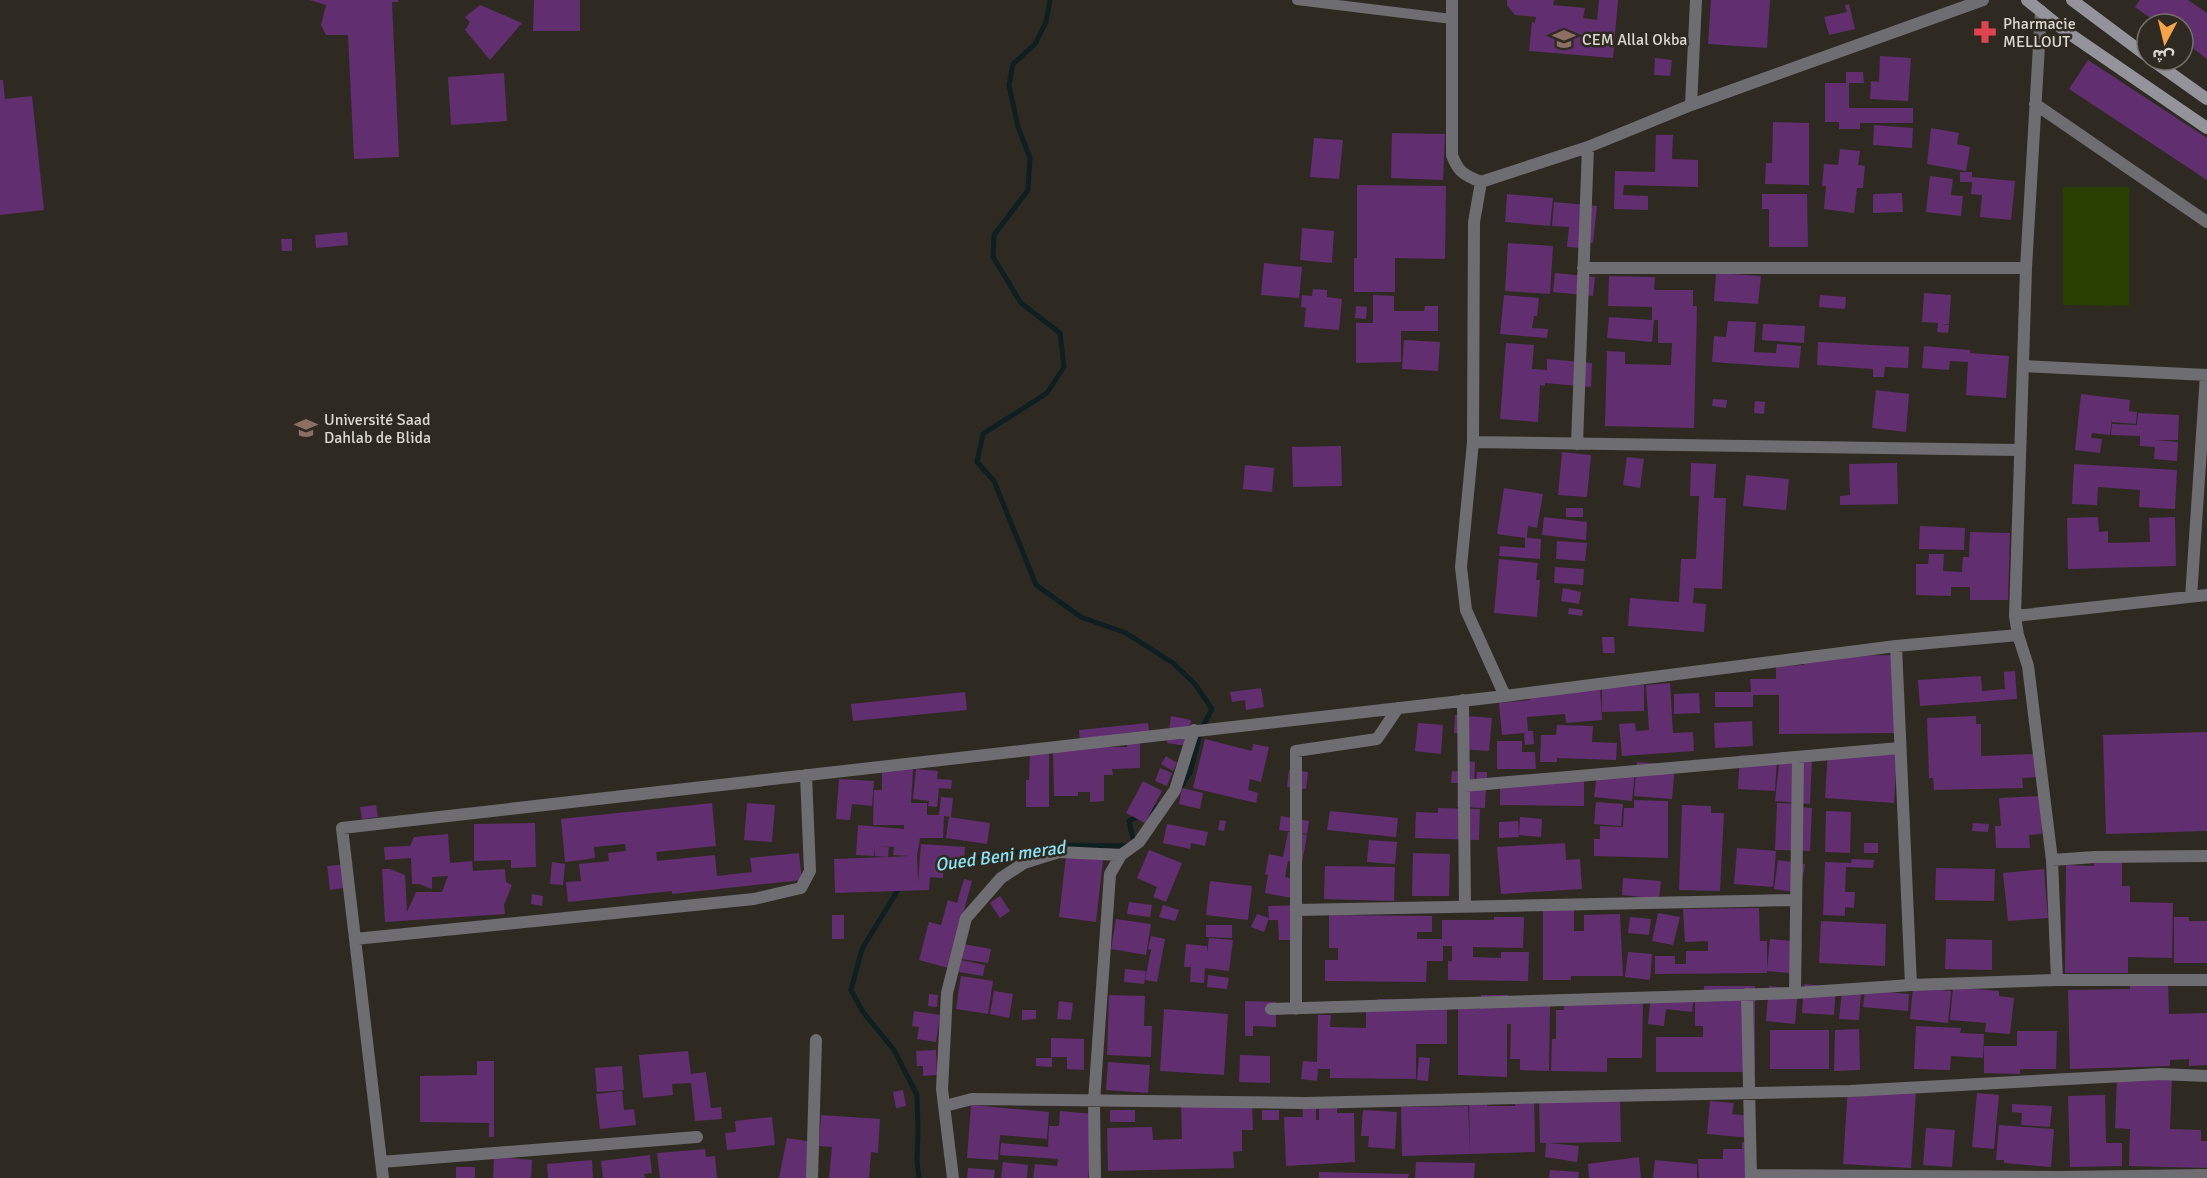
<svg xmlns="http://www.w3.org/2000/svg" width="2207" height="1178" viewBox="0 0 2207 1178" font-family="Signika,'Noto Sans Arabic',sans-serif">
	<rect width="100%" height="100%" fill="#2f2a21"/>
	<path fill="#293f02" d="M2063 187H2129V306L2063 305Z"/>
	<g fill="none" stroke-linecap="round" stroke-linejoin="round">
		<path stroke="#0e1f22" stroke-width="5" d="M1050 0 1046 22 1035 44 1013 64 1009 85 1018 127 1030 158 1028 190 994 235 993 257 1021 303 1060 333 1064 367 1047 393 983 434 977 462 994 481 1036 585 1081 617 1126 633 1173 663 1195 684 1212 709 1201 730 1190 773 1179 789
			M1134 844 1129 821 1159 806
			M938 864 958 859 988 857 1060 845 1128 846
			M901 885 862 949 851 990 863 1012 894 1050 917 1095 918 1131 917 1161 919 1178"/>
	</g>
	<path fill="#612e70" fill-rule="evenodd" d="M309 0H398V2H392L399 157 354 159 348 35H326L321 25 326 5Z
		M534 0H580V31H533Z
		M1507 0H1554L1553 5 1585 8 1583 18 1597 20 1599 0H1618L1613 58 1529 51 1532 22 1535 23 1536 17 1515 15 1507 5Z
		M1711 0H1770L1767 48 1708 44Z
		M2140 0H2188L2207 13V59L2183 41V24H2159L2135 7Z
		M1849 4 1855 29 1829 35 1824 17 1847 12 1845 5Z
		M480 5 522 23 490 60 465 30 470 22 465 17Z
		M1880 56 1911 58 1908 101 1870 99 1871 81 1879 82Z
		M1655 58 1672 60 1670 76 1654 75Z
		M2088 60 2207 138V180L2069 89Z
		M1846 72H1863L1864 83H1849V108H1913V123H1860V129H1839V122H1825V83H1846Z
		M504 73 507 121 451 125 448 77Z
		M0 80H3L5 99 32 96 44 210 0 215Z
		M1773 122 1809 123V185L1765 184 1766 163H1772Z
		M1874 125 1913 128 1912 148 1873 145Z
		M1931 128 1959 133 1957 144 1970 147 1966 171 1927 164Z
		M1392 133 1445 134 1443 180 1391 178Z
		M1656 135H1673L1672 159 1698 160V187L1624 185 1623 195 1648 196V210L1614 209 1615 171 1655 172Z
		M1314 138 1343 140 1339 179 1310 177Z
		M1840 149 1860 151 1858 165 1865 166 1863 188H1857L1854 213 1824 209 1826 186H1822L1824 164 1838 165Z
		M1960 172H1972V177L2015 181 2011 220 1980 217 1982 195 1971 194 1972 182H1960Z
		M1930 176 1953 179 1951 195 1963 196 1961 216 1926 212Z
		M1357 185 1446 186 1445 259 1395 258V292H1354V258H1357Z
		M1902 193 1903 212 1873 213V194Z
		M1507 194 1553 198 1550 226 1505 222Z
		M1762 194H1807L1808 247H1769V209H1762Z
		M1554 202 1597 206 1593 243 1582 242 1581 248 1567 247 1569 227 1552 226Z
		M1302 228 1334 231 1332 263 1300 260Z
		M347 232 348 245 316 248 315 235Z
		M281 239H292V251H282Z
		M1508 243 1553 246 1550 294 1505 291Z
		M1264 263 1302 267 1299 298 1261 295Z
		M1555 273 1595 277 1593 296 1553 292Z
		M1716 273 1761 276 1758 304 1714 301Z
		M1609 276 1655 277 1654 290H1693V306H1697L1694 428 1605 426 1607 351 1625 352V364L1671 365 1672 343H1658V320H1654L1652 342 1607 338 1609 317 1652 320V307L1608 306Z
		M1313 289 1327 290V297L1342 299 1339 330 1304 327 1306 308 1301 307 1302 295 1312 296Z
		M1924 293 1951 295 1949 324H1942L1949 325 1948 333 1937 332 1938 323 1922 322Z
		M1373 295 1394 296V311H1424L1425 306H1438V331H1401V362L1356 363V323H1373Z
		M1504 295 1539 298 1537 316H1534L1532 328 1548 329 1547 338 1500 334Z
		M1820 295 1846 297 1845 309 1819 307Z
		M1356 306 1367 307 1366 319 1355 318Z
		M1728 321 1756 322 1754 352 1776 353 1777 344 1801 346 1799 368 1712 362 1714 336 1726 337Z
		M1763 324 1805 326 1804 343 1762 340Z
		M1404 340 1440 342 1438 371 1402 369Z
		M1818 342 1909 347 1908 368 1885 367 1884 377H1873V369L1817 365Z
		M1506 343 1534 345 1532 369 1547 370V359L1592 363 1591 387 1545 383V386L1540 385 1538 422 1500 419Z
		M1924 346 1970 350V353L2009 356 2006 398 1966 395 1968 362 1950 361 1949 370 1922 368Z
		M1876 390 1909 394 1906 432 1872 428Z
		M2081 394 2130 400 2129 411 2137 412 2136 424 2112 422V419L2110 435 2092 433 2091 438 2102 439 2100 453 2075 450Z
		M1713 399 1727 400 1726 408 1712 406Z
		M1755 401 1765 402 1764 414 1754 413Z
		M2138 413 2179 415 2178 440H2155L2178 442 2177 461 2154 459 2155 447 2140 446V436L2111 435 2112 424 2140 425H2137Z
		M1341 446 1342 486 1293 487 1292 447Z
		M1562 452 1591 455 1587 497 1558 495Z
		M1627 457 1644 459 1640 488 1623 485Z
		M1691 463 1716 464 1714 498H1726L1722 589 1694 588 1693 603 1706 604 1704 632 1628 626 1630 598 1679 602 1681 559H1696L1699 496H1690Z
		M1897 463 1898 504 1840 505V496L1850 495 1849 464Z
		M2074 464 2177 470 2175 509 2139 507 2140 490 2098 487 2097 505 2072 504Z
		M1245 465 1274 468 1272 492 1243 489Z
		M1746 475 1789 479 1786 510 1743 506Z
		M1504 488 1543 494 1537 528 1528 526 1527 538 1541 539 1540 559 1499 556 1500 546 1525 548V538L1497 534Z
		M1566 508H1583V517H1566Z
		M1544 517 1587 522 1586 540 1542 535Z
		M2098 517 2099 532 2108 531V543L2150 542 2149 518 2175 517 2176 566 2068 569 2067 518Z
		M1920 526 1965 528 1964 550 1919 549Z
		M1970 532 2010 533 2008 600H1970V587H1951V596L1916 595V564H1928L1929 554H1944L1943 571 1962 572 1963 557H1969Z
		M1557 541 1587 543 1585 561 1556 559Z
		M1499 559 1538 563 1536 580H1540L1537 617 1494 613Z
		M1555 567 1584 569 1583 585 1554 583Z
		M1563 588 1581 592 1579 604 1561 601Z
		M1569 608 1583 610 1582 616 1568 614Z
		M1602 637H1614L1615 653H1603Z
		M1899 655 1900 733 1779 734V695H1753V707H1715V692H1751L1750 679H1776V666L1804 665V656Z
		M2015 671 2017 699 1920 706 1918 680 1981 676 1982 691 2005 689 2004 672Z
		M1670 683 1673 733 1693 732 1694 751 1622 756 1619 724 1635 723 1636 731 1649 730 1646 685Z
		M1644 685V711L1602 712V686Z
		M1600 686 1602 720 1566 723 1565 714 1527 717 1528 731H1533L1534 744 1525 745 1524 733 1502 735 1499 703 1530 700 1529 692Z
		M1261 688 1264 707 1246 710 1245 700 1232 702 1230 692Z
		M965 692 967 710 853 721 851 704Z
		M1699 693 1700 713 1674 714V694Z
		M1455 715 1492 718 1489 751 1461 749 1462 733H1454Z
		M1171 716 1191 720 1187 746 1167 743Z
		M1976 716V724H1981V756L2036 754 2037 777 2022 778 2023 788 1934 790 1933 778H1929L1927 718Z
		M1752 721 1753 746 1715 748 1714 723Z
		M1148 723 1150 735 1140 736V768L1112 769 1113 775H1104V801L1090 802V792H1078V796H1054L1053 747H1127L1126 737 1080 742 1079 730Z
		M1418 723 1443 725 1441 754 1415 751Z
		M1557 725 1593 726 1592 742 1617 743 1616 760 1557 758V762H1540L1541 735H1556Z
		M2207 732V831L2106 834 2103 735Z
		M1205 739 1252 751 1253 744 1269 747 1261 782 1250 779 1248 790 1258 793 1256 803 1193 788Z
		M1497 741H1522V752H1535L1536 769H1497Z
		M1828 750 1897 755 1894 803 1825 798Z
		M1030 752H1049V807H1026V780H1029Z
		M1740 755 1777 758 1775 791 1738 789Z
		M1780 755 1812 757 1810 804 1775 801Z
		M1166 756 1177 763 1173 771 1161 764Z
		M1466 761 1475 762 1474 784 1486 785 1485 808 1457 807 1458 783H1451L1452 771 1465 772Z
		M1637 762 1675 765 1672 799 1634 796Z
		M1160 768 1172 773 1167 786 1155 781Z
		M882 769H913L911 803H927V815H939L941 797 953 798 951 817 944 816 943 838H920L917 856 918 882 921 844 965 847 964 859 944 858 943 878 930 877 929 890 835 893 834 859 888 857 875 856V845L874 856 856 855 858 825 904 829V825H873L874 790H882ZM879 846 894 847 893 855 909 856 888 857 889 847Z
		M916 769 938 771 937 779 952 780 951 789 939 788 937 807 928 806 929 801 913 799Z
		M1289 770 1308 772 1306 789 1287 787Z
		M1635 771 1632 801 1594 797 1597 774Z
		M1477 772H1487V783H1476Z
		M839 779 874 781 872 806 852 804 850 820 836 819Z
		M1500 779 1584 780V806L1500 805Z
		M1143 781 1162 791 1145 823 1126 813Z
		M1182 788 1203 793 1200 809 1179 804Z
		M2040 796 2042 834 2029 835 2030 848H1996L1995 826H2001L1999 798Z
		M1634 800 1668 801V858L1594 856V839H1600V826L1623 827 1624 808H1634Z
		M1596 802 1623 804 1621 826 1594 824Z
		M712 803 716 846 656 852 657 861 715 855 717 876 752 872 750 858 799 853 802 880 672 894V891L568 902 566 882 581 881 579 864 609 861 608 853 626 851 625 844 594 847 595 858 565 862 561 819Z
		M747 803 775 805 772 842 744 840Z
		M1777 803 1799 804V807L1812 808 1810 851 1775 850Z
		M376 805 378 817 362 819 360 807Z
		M1682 805 1711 806V813H1724L1720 891 1679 890Z
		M1438 808 1480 809 1479 840 1415 838 1416 812 1438 813Z
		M1330 811 1398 818 1396 837 1327 830Z
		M1826 811 1851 812 1850 853 1825 852Z
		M1281 816 1309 821 1307 834 1279 830Z
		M949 817 990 823 987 844 946 838Z
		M1520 817 1542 819 1541 837 1519 835Z
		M1220 820 1226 821 1224 831 1218 830Z
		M1518 821 1519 837 1499 838V822Z
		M535 823 536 867 511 868V860L474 861V824Z
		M1973 823 1989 824 1988 832 1972 831Z
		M1167 824 1208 832 1205 846 1191 843 1190 849 1163 843Z
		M1288 832 1307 835 1302 863 1288 861 1285 877 1301 881 1298 899 1265 893 1268 875 1265 874 1269 854 1283 857Z
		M448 834 450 863 472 861 473 871 505 869 506 882 512 885 504 905 505 914 385 922 382 869H390L405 875 407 912 416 892H442L448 876 432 877V889L419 884H412L411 858 385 860 384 847 410 846 414 837Z
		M1369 840 1397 842 1395 864 1367 862Z
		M1565 843 1566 860 1580 859 1582 889 1501 894 1497 847Z
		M1864 843H1878V853H1864Z
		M1737 848 1776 851 1773 887 1734 884Z
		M1149 850 1182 863 1166 902 1153 897 1157 887 1137 878Z
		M1413 853 1450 854 1449 896H1412Z
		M1066 856 1103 860 1096 922 1059 917Z
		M2094 858 2122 859V886H2130V902L2173 903 2172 958 2128 957V973H2065L2066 865 2094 866Z
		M1852 859 1874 860 1873 868 1846 867 1845 892H1855L1854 908 1845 907V916L1823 915 1825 862 1851 863Z
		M1778 860 1805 864 1800 893 1774 889Z
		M552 862 565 864 563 885 550 884Z
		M347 864 350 887 330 890 327 866Z
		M1325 866 1395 867 1394 901 1324 899Z
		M1936 868 1995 869 1994 901 1935 900Z
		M2044 869 2048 918 2008 921 2003 873Z
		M1623 878 1661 881 1659 899 1622 895Z
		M964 879 972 881 948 968 919 960 929 922 941 925 948 900 957 903Z
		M1210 881 1252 886 1248 920 1206 915Z
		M532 894 543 896 542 906 531 904Z
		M1000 896 1010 911 1000 918 990 903Z
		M1129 902 1152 905 1150 917 1127 914Z
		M1163 905 1179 910 1175 921 1159 917Z
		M1303 905 1302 940H1279L1278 920H1269V918L1264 932 1251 927 1257 914 1269 918 1268 906Z
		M1759 908 1760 941H1767V969L1770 939 1802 942 1799 974 1767 971V973L1655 974V956H1675V964H1686V951H1708V941L1685 942 1683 909Z
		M1543 910H1574V931H1584V915L1620 914 1623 976H1571V980H1543Z
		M1658 913 1680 917 1673 945 1652 941Z
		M832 915H844V939H832Z
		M1329 915 1432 916V932H1417V939H1442V920H1494V917H1524L1523 948 1473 947V957L1501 958V952H1529L1528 981 1448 980V961H1452V946H1443V961H1427L1426 982 1325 981V960H1338V948H1329Z
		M1630 917 1651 919 1649 935 1628 933Z
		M2174 917H2189V921H2207V963H2174Z
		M1116 919 1151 924 1146 955 1111 949Z
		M1821 921 1886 924 1885 966 1819 963Z
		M1206 925H1232V938L1206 937Z
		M1151 936 1165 939 1157 982 1145 980 1151 950 1148 949Z
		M1209 938 1233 940 1229 971 1205 968 1204 983 1190 982 1191 967H1184L1186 944 1207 946V954Z
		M1946 939 1992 940V970L1945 969Z
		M963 944 991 949 988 963 961 959Z
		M1628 952 1652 954 1650 980 1625 977Z
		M961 960 985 965 983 976 959 972Z
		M1125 969 1146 971 1144 984 1124 982Z
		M1208 975 1229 978 1227 989 1207 987Z
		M961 976 993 981 988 1014 956 1009Z
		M2168 981 2169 1014 2207 1013V1065L2189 1066V1059L2170 1060V1066L2070 1069 2068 990 2130 989V982Z
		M1804 984 1836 987 1834 1015 1802 1013Z
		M1704 986H1755V1072H1656V1037H1703V1026H1695V997L1704 998Z
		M1769 986 1798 989 1795 1024 1766 1021Z
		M1913 987 1951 991 1948 1023 1910 1019Z
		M1953 987 1999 991V996L2014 998 2010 1034 1985 1032 1986 1023 1950 1020Z
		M1865 990 1909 994 1908 1011 1863 1007Z
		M994 991 1013 994 1009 1018 990 1014Z
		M1842 992 1861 993 1859 1020 1839 1019Z
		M929 994 938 995 937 1007 928 1006Z
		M1651 994 1694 998 1692 1012 1666 1009 1664 1026 1648 1024Z
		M1109 995 1145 996 1144 1026H1152L1151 1057 1107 1055Z
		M1481 995H1508V1006H1550L1549 1071 1520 1070V1059H1510L1511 1024H1507V1077L1458 1075V1008L1480 1009Z
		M1378 999 1447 1000V1044H1416V1079L1330 1078V1069H1318L1317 1081 1301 1079 1303 1061 1317 1062 1318 1015H1331L1330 1027 1366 1028V1005H1378Z
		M1059 1001 1073 1003 1071 1020 1057 1019Z
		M1245 1001 1276 1002V1027L1253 1026V1036H1245Z
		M1564 1002 1643 1003 1642 1058H1607V1072L1551 1071 1552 1039H1556V1010H1564Z
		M1164 1009 1228 1014 1224 1075 1160 1071Z
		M1022 1010H1036V1019L1022 1020Z
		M914 1011 940 1015 936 1042 917 1039 919 1027 912 1026Z
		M1916 1026 1961 1028 1960 1033 1984 1034 1983 1058 1951 1056 1950 1070 1914 1069Z
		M1859 1029 1860 1070 1834 1071 1835 1030Z
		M1770 1030H1829V1069H1770Z
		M2017 1031H2057L2056 1069H2020V1074L1984 1073V1046H2017Z
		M1051 1038 1084 1039V1070L1067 1069V1057H1051Z
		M936 1050 937 1075 923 1076V1066H917L916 1051Z
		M688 1051 691 1074 706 1072 711 1108 721 1107 722 1119 695 1121 691 1083 672 1084 673 1095 643 1098 639 1055Z
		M1240 1055 1270 1056V1083L1239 1082Z
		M1419 1057 1430 1058 1428 1081 1417 1080Z
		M1036 1058H1052V1067L1036 1066Z
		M477 1061H494V1137H489V1123L420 1122V1076L477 1075Z
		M1108 1062 1150 1065 1148 1093 1106 1090Z
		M622 1066 624 1090 597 1092 595 1068Z
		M2117 1077 2172 1079 2170 1129 2201 1130V1141H2207V1168L2129 1166 2130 1129 2115 1128Z
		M1848 1086 1916 1091 1911 1168 1843 1164Z
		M903 1090 906 1106 896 1108 893 1092Z
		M622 1091 624 1110 634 1109 636 1125 600 1129 596 1094Z
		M1977 1093 1999 1095 1994 1149 1972 1147Z
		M1515 1094H1534L1535 1152 1402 1156 1401 1107 1468 1106 1470 1150 1469 1100H1487V1106H1515Z
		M2105 1095 2106 1143H2122V1166L2070 1167 2068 1096Z
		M1620 1098 1621 1142 1549 1143 1579 1146 1577 1162 1545 1157 1546 1143H1540L1539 1099Z
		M1337 1099V1113H1354L1355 1162 1286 1166 1284 1117H1303L1302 1103 1316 1102V1120H1319V1100Z
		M1710 1101 1734 1103 1732 1114 1754 1116 1752 1138 1707 1134Z
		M1252 1102 1253 1130H1242V1151L1233 1152 1234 1168 1108 1171 1107 1128 1152 1127 1153 1140 1182 1139 1181 1104Z
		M2012 1104 2052 1106 2050 1127 2021 1125 2022 1113 2012 1112Z
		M971 1105 1049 1112 1047 1139 1000 1135 998 1160 967 1158Z
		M1110 1110H1135V1122H1110Z
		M1262 1110H1279V1120H1262Z
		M1363 1110 1397 1112 1395 1149 1368 1147 1369 1136H1361Z
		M1060 1111 1094 1114 1088 1178H1033L1035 1164 1057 1166 1058 1159 1000 1155 1001 1143 1048 1147 1049 1126H1059Z
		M821 1115 880 1119 878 1153 871 1152 869 1178H829L832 1147 819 1146Z
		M772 1117 775 1145 727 1150 725 1133 736 1132 735 1121Z
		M1999 1125 2054 1129 2051 1167 2004 1163V1160H1996Z
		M1926 1128 1955 1130 1952 1167 1923 1165Z
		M787 1138 813 1142 807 1178H779Z
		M1742 1142H1755L1748 1178H1699L1698 1159H1723V1149H1742Z
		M705 1149 706 1157 715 1156 717 1178H660L657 1153Z
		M650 1155 652 1173 644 1174 645 1178H603L601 1161Z
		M494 1157 532 1160 531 1178H493Z
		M1639 1157 1641 1178H1589L1588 1164Z
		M592 1160 593 1178H548L547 1164Z
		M1655 1160 1697 1164V1178H1653Z
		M1003 1162 1028 1165 1027 1178H1001Z
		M1416 1162 1475 1163 1474 1178H1415Z
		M456 1167H475V1178H456Z
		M968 1168 995 1170 994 1178H967Z
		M1550 1170 1579 1172 1578 1178H1549Z
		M1319 1172 1409 1174 1408 1178H1319Z"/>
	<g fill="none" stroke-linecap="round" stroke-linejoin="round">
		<path stroke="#6e6d72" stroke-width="10" d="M1297 0 1452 19"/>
		<path stroke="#6e6d72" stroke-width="12" d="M1452 0V155C1458 172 1464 175 1481 182
			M2035 104 2207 222
			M1691 105 1696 0
			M1583 268H2026
			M2024 366 2207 375
			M1473 442 2019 450
			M1577 444 1588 147
			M2191 597 2206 375
			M2015 616 2026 268 2041 11
			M2018 635 2028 666 2052 860 2057 980
			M1896 646 1911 985
			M1505 696 1466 610 1461 567 1473 442 1474 222 1481 182 1588 147 1691 105 1983 0
			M1463 700 1465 907
			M1464 786 1900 748
			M2052 860 2095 857 2207 856
			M1296 910 1796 900
			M355 939 754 899 801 888 810 871 806 775
			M1795 993 1798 757
			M1747 994 1751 1178
			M1271 1009 1795 993 1911 985 2057 980H2207
			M1296 1009V751L1377 739 1398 708
			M945 1106 972 1099 1305 1103 1558 1097 1850 1091 2160 1074 2207 1076
			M381 1162 697 1137
			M1751 1175 2058 1177 2207 1175
			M383 1178 342 828 1505 696 1896 646 2018 635 2015 616 2207 595
			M812 1178 816 1040
			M953 1178 942 1089 947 993 966 918 1001 878 1024 863 1059 852 1121 855
			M1095 1178 1094 1101 1110 874 1121 855 1139 842 1175 790 1194 730"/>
		<path stroke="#94939b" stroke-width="12" d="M2027 0 2064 30 2207 128
			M2072 0 2147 56
			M2152 60 2207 99"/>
	</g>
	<defs>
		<g id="pharmacy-bare" transform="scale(1.8)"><path d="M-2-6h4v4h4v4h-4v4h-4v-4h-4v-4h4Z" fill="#e0444e" stroke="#2f2a21" stroke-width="2.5" paint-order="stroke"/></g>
		<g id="school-bare" transform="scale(1.8)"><path d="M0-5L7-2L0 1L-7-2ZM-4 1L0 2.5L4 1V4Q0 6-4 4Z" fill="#8d6e63" stroke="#2f2a21" stroke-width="2.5" paint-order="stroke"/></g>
		<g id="university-bare" transform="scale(1.8)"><path d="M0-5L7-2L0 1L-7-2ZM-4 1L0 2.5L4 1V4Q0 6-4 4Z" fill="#8d6e63" stroke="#2f2a21" stroke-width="2.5" paint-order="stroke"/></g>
	</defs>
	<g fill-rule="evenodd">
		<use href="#pharmacy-bare" x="1985" y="32"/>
		<use href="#school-bare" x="1564" y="39"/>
		<use href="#university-bare" x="306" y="428"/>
	</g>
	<g text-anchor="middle" stroke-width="5" stroke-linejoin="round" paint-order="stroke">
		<g font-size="16" fill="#dcd9d3" stroke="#2f2a21" text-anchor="start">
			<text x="2003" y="29">Pharmacie<tspan x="2003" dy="18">MELLOUT</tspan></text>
			<text x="1582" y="45">CEM Allal Okba</text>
			<text x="324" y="425">Université Saad<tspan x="324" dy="18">Dahlab de Blida</tspan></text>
		</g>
		<g font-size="18" font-style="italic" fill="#8be5f7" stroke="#2f2a21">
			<text transform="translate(1000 856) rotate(-8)" y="6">Oued Beni merad</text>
		</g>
	</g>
	<g transform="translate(2165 42) rotate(187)"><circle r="28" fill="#2f2a21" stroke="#747068" stroke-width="1.5"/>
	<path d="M0-4.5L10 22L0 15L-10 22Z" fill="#f5a346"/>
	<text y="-9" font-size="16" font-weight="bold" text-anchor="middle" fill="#dcd9d3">ش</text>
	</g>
</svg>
